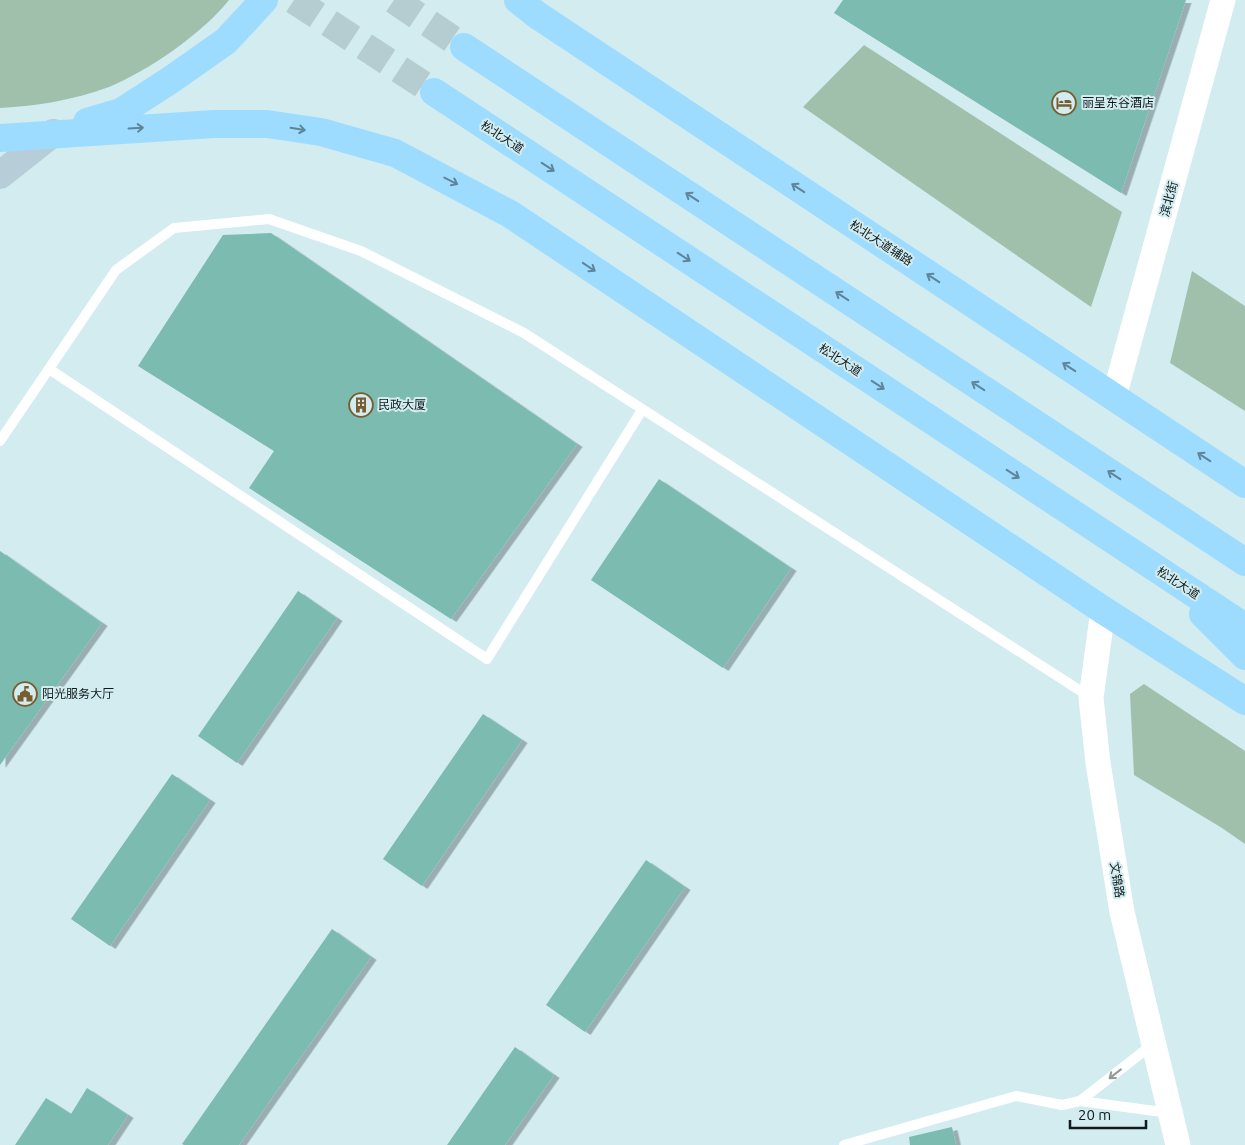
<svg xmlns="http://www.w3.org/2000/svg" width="1245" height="1145" viewBox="0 0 1245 1145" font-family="Ubuntu,'Noto Sans SC',sans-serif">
	<defs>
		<filter id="shadow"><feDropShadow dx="5.5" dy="3" stdDeviation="0" flood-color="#0004"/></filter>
	</defs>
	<rect width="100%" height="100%" fill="#d2ecf0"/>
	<path fill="#a1c0ac" d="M0 0H229C203 33 148 71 109 87 74 100 37 106 0 108Z
		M864 45 1122 212 1091 307 803 107Z
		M1192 271 1245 306V411L1170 363Z
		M1144 684 1245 751V844L1222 828 1134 775 1130 694Z"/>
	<path fill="#7bbbb0" filter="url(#shadow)" d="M843 0H1186L1121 193 834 13Z
		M271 233 577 444 451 619 249 488 274 451 138 366 223 235Z
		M659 479 791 568 723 668 591 580Z
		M0 551 102 623 0 765Z
		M298 591 337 618 237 763 198 736Z
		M483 714 522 740 422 886 383 859Z
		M172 774 210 800 110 946 71 919Z
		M646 860 685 887 585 1032 546 1005Z
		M332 929 371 957 239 1145H184L182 1144Z
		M515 1047 554 1075 505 1145H447Z
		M87 1088 128 1115 108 1145H15L46 1098 71 1114Z
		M952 1127 956 1145H910L909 1137Z"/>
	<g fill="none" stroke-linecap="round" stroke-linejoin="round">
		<path stroke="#b5ccd0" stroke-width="28" stroke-dasharray="28 14" stroke-linecap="butt" d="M294 0 434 92
			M394 0 464 47"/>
		<path stroke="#fff" stroke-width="10" d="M49 369 487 659 642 410
			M0 441 116 270 174 228 269 219 361 251 524 333 1090 697
			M1153 1044 1080 1101 1170 1113
			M844 1145 1016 1096 1062 1105 1080 1101"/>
		<path stroke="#fff" stroke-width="25" d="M1114 397 1223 0
			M1103 610 1091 698 1098 763 1122 912 1178 1145"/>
		<path stroke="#b7cdd8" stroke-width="28" d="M0 175 53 133"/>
		<path stroke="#9edcff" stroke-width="28" d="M518 0 537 15 1245 484
			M464 47 1245 562
			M434 92 1245 627
			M87 122 121 112 172 79 226 41 264 0
			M0 138 214 124H267L321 132 395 153 510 214 1103 610 1245 701
			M1203 614 1245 656"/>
	</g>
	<defs><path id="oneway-shaft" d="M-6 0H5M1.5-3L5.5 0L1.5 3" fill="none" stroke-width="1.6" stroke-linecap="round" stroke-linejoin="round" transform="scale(1.25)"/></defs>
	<g stroke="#5e8598">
		<use href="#oneway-shaft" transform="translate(136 128) rotate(-3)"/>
		<use href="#oneway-shaft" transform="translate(298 129) rotate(9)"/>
		<use href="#oneway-shaft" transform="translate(548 167) rotate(33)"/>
		<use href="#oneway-shaft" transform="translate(451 181) rotate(27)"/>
		<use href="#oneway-shaft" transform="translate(798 188) rotate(-147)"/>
		<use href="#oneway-shaft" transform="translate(692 197) rotate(-147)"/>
		<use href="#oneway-shaft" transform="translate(684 257) rotate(33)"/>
		<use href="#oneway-shaft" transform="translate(589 267) rotate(34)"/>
		<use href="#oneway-shaft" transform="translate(933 278) rotate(-147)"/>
		<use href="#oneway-shaft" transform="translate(842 296) rotate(-147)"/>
		<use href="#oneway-shaft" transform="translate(1069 367) rotate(-147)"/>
		<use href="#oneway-shaft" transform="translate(878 385) rotate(33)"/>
		<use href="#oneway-shaft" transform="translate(978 386) rotate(-147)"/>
		<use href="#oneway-shaft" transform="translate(1204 457) rotate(-147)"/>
		<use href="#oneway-shaft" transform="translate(1013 474) rotate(33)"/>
		<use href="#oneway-shaft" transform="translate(1114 475) rotate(-147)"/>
	</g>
	<use stroke="#939898" href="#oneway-shaft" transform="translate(1115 1074) rotate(142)"/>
	<defs>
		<g id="hotel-ring" transform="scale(1.25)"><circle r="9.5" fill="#d2ecf0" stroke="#785d2f" stroke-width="1.5"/><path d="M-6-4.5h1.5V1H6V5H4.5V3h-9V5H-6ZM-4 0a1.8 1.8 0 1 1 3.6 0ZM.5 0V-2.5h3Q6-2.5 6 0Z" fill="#785d2f"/></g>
		<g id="building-ring" transform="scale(1.25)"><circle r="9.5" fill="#d2ecf0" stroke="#785d2f" stroke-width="1.5"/><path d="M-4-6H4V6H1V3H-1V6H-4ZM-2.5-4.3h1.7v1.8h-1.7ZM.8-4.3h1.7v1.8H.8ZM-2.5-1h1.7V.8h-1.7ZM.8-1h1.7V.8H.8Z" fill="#785d2f"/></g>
		<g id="civic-ring" transform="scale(1.25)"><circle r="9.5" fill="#d2ecf0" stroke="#785d2f" stroke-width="1.5"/><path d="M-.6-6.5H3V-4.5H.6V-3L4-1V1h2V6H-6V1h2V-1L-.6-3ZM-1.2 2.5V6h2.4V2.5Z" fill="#785d2f"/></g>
	</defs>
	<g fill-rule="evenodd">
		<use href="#hotel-ring" x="1064" y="103"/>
		<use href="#building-ring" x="361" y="405"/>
		<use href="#civic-ring" x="25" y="694"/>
	</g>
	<g text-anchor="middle" stroke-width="4" stroke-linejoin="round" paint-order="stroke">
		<g font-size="12" fill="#101a1b" stroke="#d2ecf0" text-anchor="start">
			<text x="1082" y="107">丽呈东谷酒店</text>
			<text x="378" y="409">民政大厦</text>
			<text x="42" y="698">阳光服务大厅</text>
		</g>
		<g font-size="12" fill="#101a1b" stroke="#d2ecf0">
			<text transform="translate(502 137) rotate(33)" y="4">松北大道</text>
			<text transform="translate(1169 199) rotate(-75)" y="4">滨北街</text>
			<text transform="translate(881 243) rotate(33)" y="4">松北大道辅路</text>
			<text transform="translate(840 360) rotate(33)" y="4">松北大道</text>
			<text transform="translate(1178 583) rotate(33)" y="4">松北大道</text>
			<text transform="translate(1117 880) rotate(81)" y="4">文锦路</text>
		</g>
	</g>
	<path d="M1070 1120v8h76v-8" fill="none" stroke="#101a1b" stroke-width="2.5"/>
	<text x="1078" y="1120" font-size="15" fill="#101a1b" stroke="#d2ecf0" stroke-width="4" paint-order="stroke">20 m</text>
</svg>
